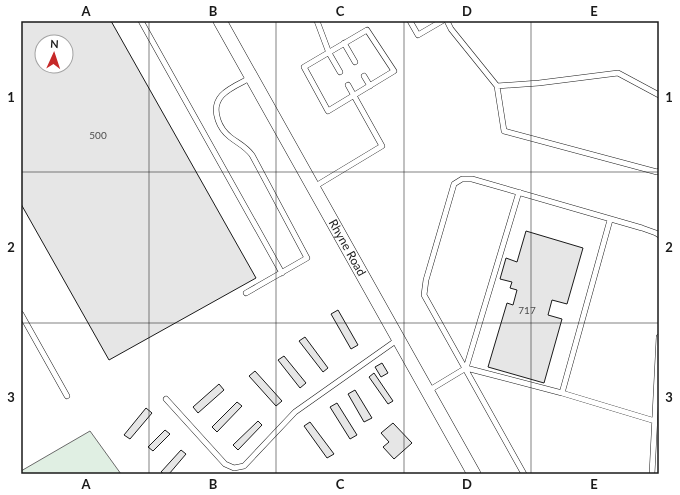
<svg xmlns="http://www.w3.org/2000/svg" width="680" height="495" viewBox="0 0 680 495" font-family="Lato,sans-serif">
	<rect width="100%" height="100%" fill="#fff"/>
	<path fill="#e0efe3" stroke="#6a6a6a" d="M90 431 121 474H21V471Z"/>
	<path fill="#e6e6e6" stroke="#1a1a1a" fill-rule="evenodd" d="M21 21H111L256 278 109 360 21 204ZM42 42H66V66H42Z
		M526 231 583 248 567 304 552 300 548 315 562 319 544 383 488 367 507 303 513 305 517 290 510 288 512 282 500 279 506 258 517 262Z
		M338 310 358 345 351 349 331 314Z
		M305 337 328 368 323 372 299 341Z
		M284 356 306 383 300 388 278 360Z
		M382 363 388 373 381 377 375 367Z
		M255 371 282 401 276 406 249 376Z
		M374 373 393 401 388 404 369 377Z
		M219 384 224 390 198 413 193 407Z
		M355 390 372 418 364 422 348 394Z
		M237 402 242 406 217 432 212 427Z
		M337 403 357 435 350 439 330 407Z
		M146 408 152 413 130 439 124 435Z
		M258 421 262 425 238 450 233 445Z
		M310 422 334 454 327 458 304 426Z
		M393 423 412 443 394 459 383 447 389 442 381 433Z
		M165 430 170 434 153 451 148 447Z
		M181 450 186 454 169 474H164L161 472Z"/>
	<g fill="none" stroke-linecap="round" stroke-linejoin="round">
		<g stroke="#1a1a1a" stroke-width="6">
			<path id="service" d="M141 21 282 273
				M317 21 329 53 340 72
				M410 21 418 35 442 21
				M447 21 451 29 472 55 497 86 504 131 657 172 659 171
				M367 30 394 71 328 111 304 67Z
				M344 43 355 62
				M364 76 370 86
				M497 86 539 83 618 73 659 95
				M314 187 382 146 348 85
				M246 293 307 258 252 155C245 146 239 144 230 137 225 133 220 126 218 120 209 94 234 87 252 77
				M21 314 67 396
				M466 368 562 393 610 220
				M428 391 466 368 519 192
				M562 393 655 421
				M166 399 225 464 234 468 244 466 295 412 397 340
				M524 474 424 295 426 280 454 184 462 179H472L642 228 656 233 659 235
				M652 474 659 337"/>
		</g>
		<g stroke="#1a1a1a" stroke-width="14">
			<g id="tertiary">
				<path id="s1" d="M220 21 474 474"/>
			</g>
		</g>
		<use href="#service" stroke="#fff" stroke-width="5"/>
		<use href="#tertiary" stroke="#fff" stroke-width="13"/>
	</g>
	<path fill="none" stroke="#1a1a1a" stroke-width="1" stroke-opacity="0.55" d="M149 21V474M276 21V474M404 21V474M531 21V474M21 172H659M21 323H659"/>
	<g text-anchor="middle" stroke-width="3" stroke-linejoin="round" paint-order="stroke">
		<g font-size="10" fill="#4d4d4d">
			<text x="98" y="139">500</text>
			<text x="527" y="314">717</text>
		</g>
		<g font-size="12" fill="#1a1a1a" stroke="#fff">
			<text dy="4" stroke="none"><textPath href="#s1" startOffset="260">Rhyne Road</textPath></text>
		</g>
	</g>
	<rect width="680" height="495" fill="none" stroke="#ffffff" stroke-width="44"/>
	<g transform="translate(54 54) rotate(3)"><circle r="19" fill="#ffffff" stroke="#a3a3a3"/>
	<path d="M0-3L7 15L0 10L-7 15Z" fill="#c62828"/>
	<text y="-6" font-size="11" font-weight="bold" text-anchor="middle" fill="#1a1a1a">N</text>
	</g>
	<rect x="22" y="22" width="636" height="451" fill="none" stroke="#1a1a1a" stroke-width="1.5"/>
	<g font-size="13" text-anchor="middle" font-weight="bold" fill="#1a1a1a">
		<text x="86" y="16">A</text>
		<text x="213" y="16">B</text>
		<text x="340" y="16">C</text>
		<text x="467" y="16">D</text>
		<text x="594" y="16">E</text>
		<text x="11" y="102">1</text>
		<text x="669" y="102">1</text>
		<text x="11" y="252">2</text>
		<text x="669" y="252">2</text>
		<text x="11" y="402">3</text>
		<text x="669" y="402">3</text>
		<text x="86" y="489">A</text>
		<text x="213" y="489">B</text>
		<text x="340" y="489">C</text>
		<text x="467" y="489">D</text>
		<text x="594" y="489">E</text>
	</g>
</svg>
